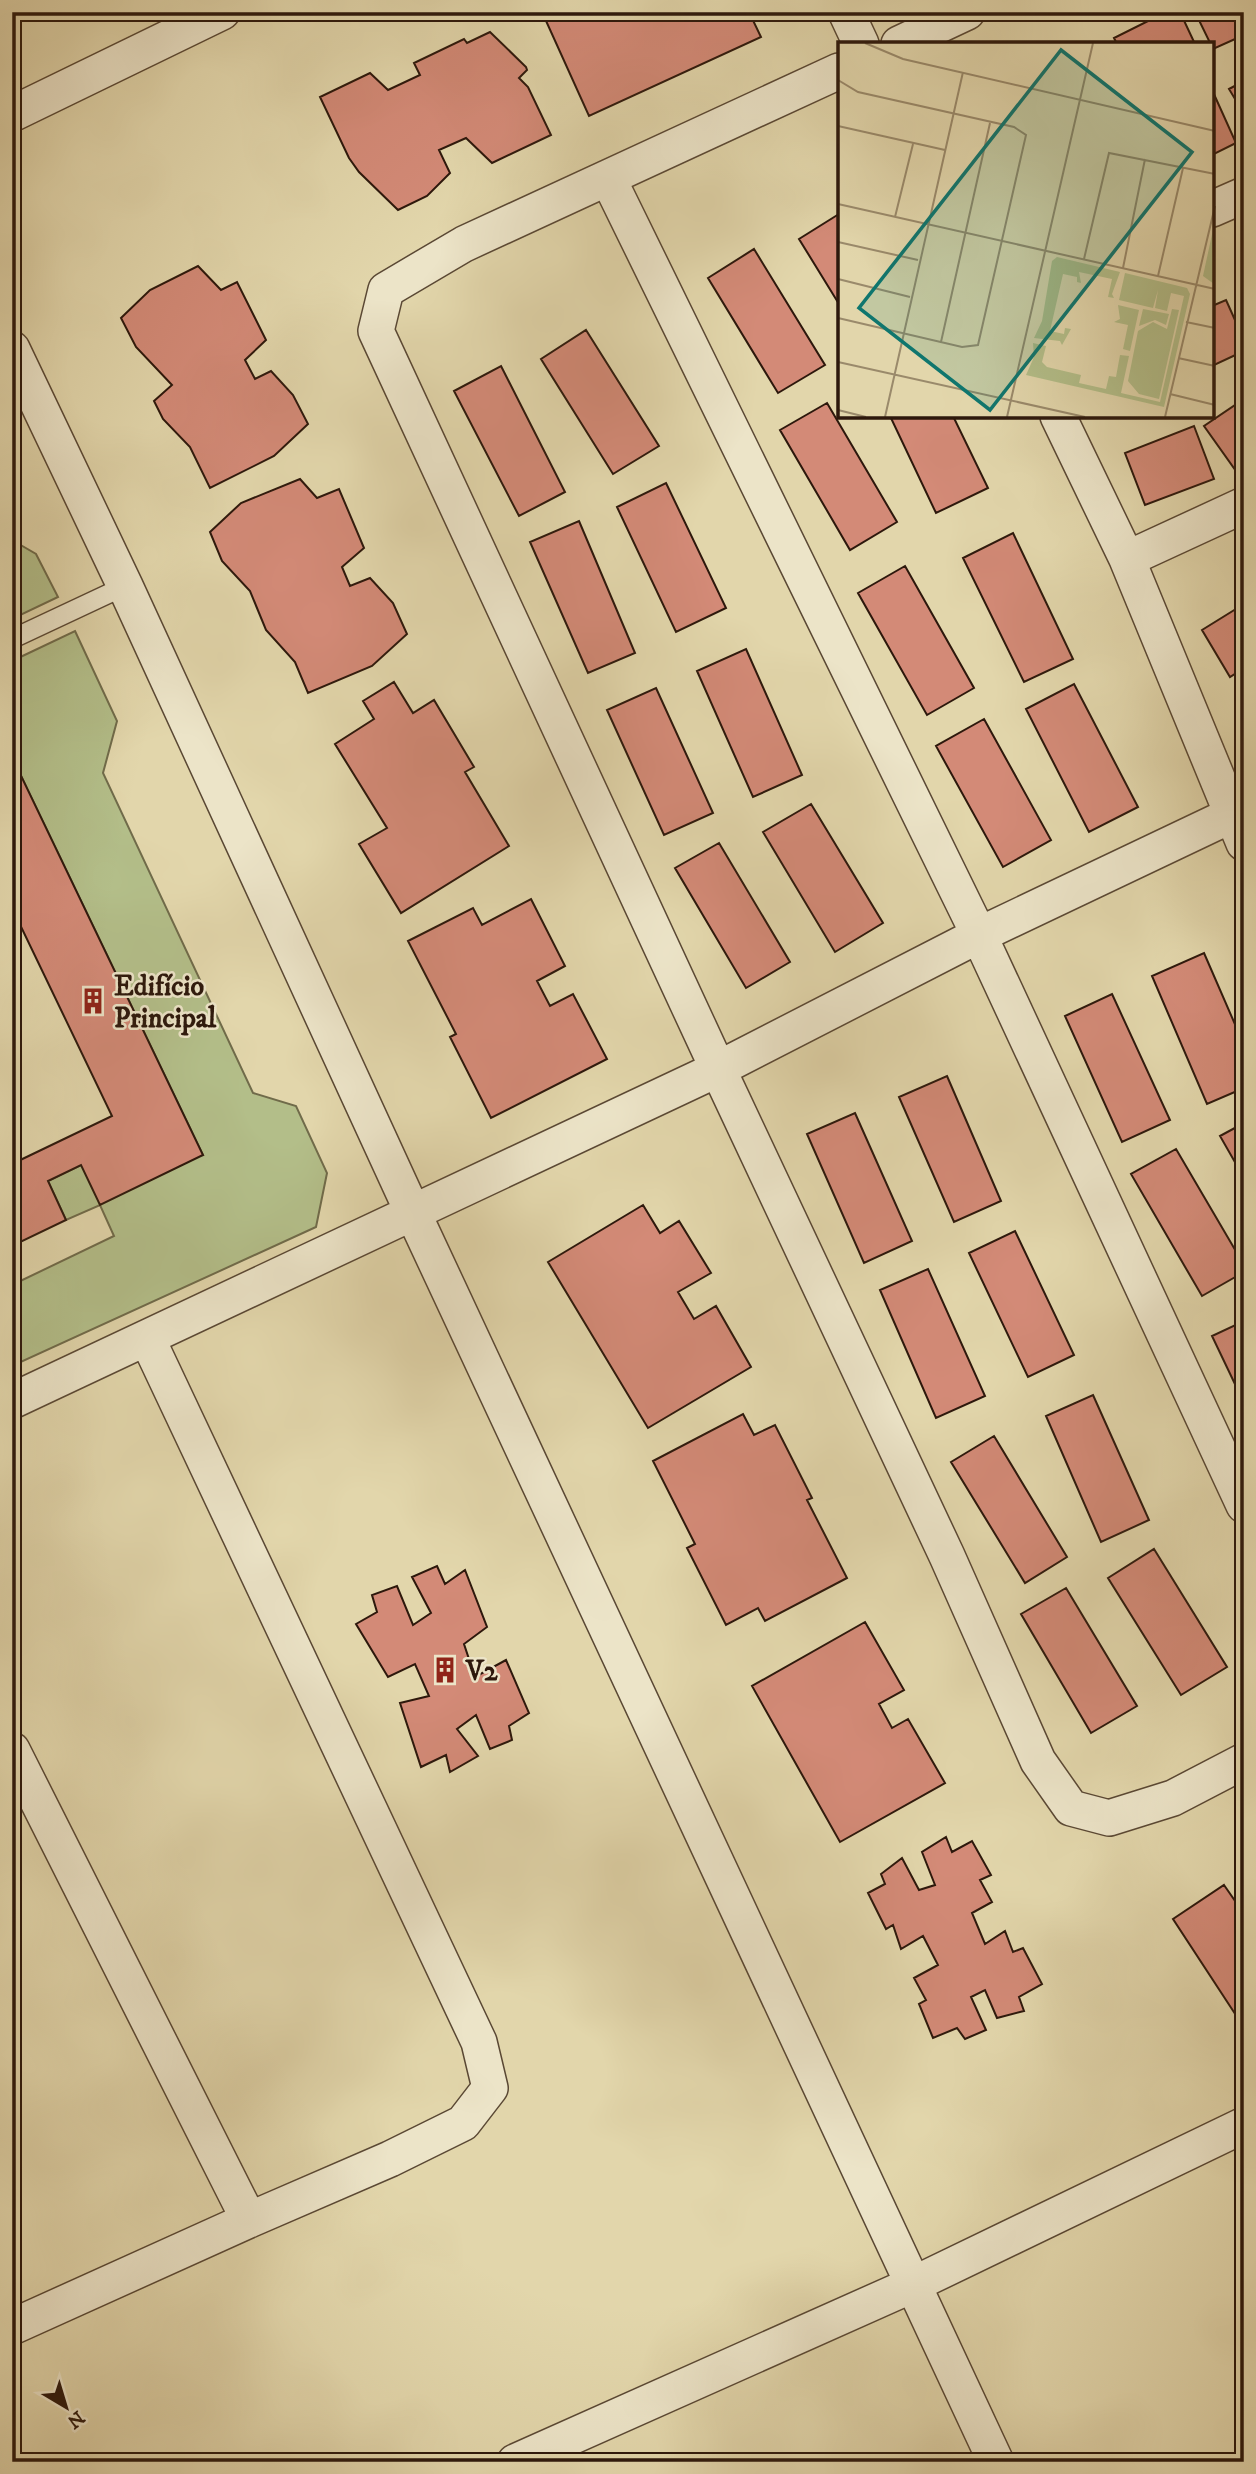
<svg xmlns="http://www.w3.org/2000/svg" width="1256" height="2474" viewBox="0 0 1256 2474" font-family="'IM FELL DW Pica',serif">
	<rect width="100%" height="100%" fill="#e2d6ab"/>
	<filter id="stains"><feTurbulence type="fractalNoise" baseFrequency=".00286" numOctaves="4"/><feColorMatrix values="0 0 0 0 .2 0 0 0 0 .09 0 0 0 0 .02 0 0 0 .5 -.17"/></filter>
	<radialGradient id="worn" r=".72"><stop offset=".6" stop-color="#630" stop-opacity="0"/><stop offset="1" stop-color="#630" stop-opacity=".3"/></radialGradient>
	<path fill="#b3be89" stroke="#706b4a" stroke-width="2" d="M12 540 36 554 58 597 12 619Z
		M75 631 117 721 103 773 253 1093 296 1106 327 1173 316 1227 12 1366V1285L114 1236 100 1205 66 1220 48 1181 81 1165 203 1155 12 757V661Z"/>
	<path fill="#d38a77" stroke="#2d180c" stroke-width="2" d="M542 12H749L761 37 589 116Z
		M1166 12H1180L1195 44H1117L1114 38Z
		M1195 12H1244V35L1213 49Z
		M490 32 526 67 527 70 519 78 528 87 551 135 492 163 466 138 439 150 450 173 427 196 398 210 359 172 349 158 320 97 370 73 388 90 420 75 414 63 464 39 467 43Z
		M1244 81V114L1229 89Z
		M1213 92 1236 143 1212 155V93Z
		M839 214V304L799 239Z
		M754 249 825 365 778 393 708 278Z
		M198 266 221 290 237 282 266 340 245 360 255 379 271 371 293 395 308 424 274 456 210 488 190 447 163 419 154 401 172 385 136 347 121 318 150 290Z
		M1226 300 1244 340V351L1212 366V306Z
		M586 330 659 446 613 474 541 359Z
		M501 366 565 492 519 516 454 391Z
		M1244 399V465L1236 471 1204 426Z
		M827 403 897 522 850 550 780 430Z
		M890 416H953L988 488 936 513Z
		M1194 426 1214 479 1145 505 1125 453Z
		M300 479 317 498 339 489 364 548 342 567 350 586 370 578 393 603 407 634 372 666 308 693 295 662 266 630 250 591 222 561 210 532 241 503Z
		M666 483 726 608 676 632 617 507Z
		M579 521 635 653 588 673 530 542Z
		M1013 533 1073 659 1024 682 963 558Z
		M905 566 974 688 927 715 858 593Z
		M1244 604V668L1230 677 1202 630Z
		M746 649 802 775 753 797 697 671Z
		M394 682 413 713 434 700 474 767 465 772 509 846 401 913 359 844 387 828 335 744 374 719 363 701Z
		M1074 684 1138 807 1089 832 1026 709Z
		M656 688 713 813 664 835 607 710Z
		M984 719 1051 840 1003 867 936 746Z
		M12 757 203 1155 100 1205 81 1165 48 1181 66 1220 12 1246V1164L112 1116 12 908Z
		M811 804 883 923 835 952 763 832Z
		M719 843 790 962 746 988 675 868Z
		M531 899 565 966 537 981 550 1006 573 994 607 1059 491 1118 450 1037 456 1034 408 941 473 908 482 925Z
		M1204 953 1244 1045V1088L1207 1104 1152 976Z
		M1112 994 1170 1120 1122 1142 1065 1016Z
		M947 1076 1001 1201 954 1222 899 1097Z
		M855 1113 912 1241 864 1263 807 1134Z
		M1244 1123V1178L1220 1136Z
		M1176 1149 1244 1265V1272L1202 1296 1131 1174Z
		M643 1205 660 1233 679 1221 711 1273 678 1292 694 1319 716 1306 751 1367 648 1428 548 1262Z
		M1015 1231 1074 1355 1028 1377 969 1253Z
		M928 1269 985 1396 936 1418 880 1290Z
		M1244 1321V1403L1212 1336Z
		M1093 1395 1149 1520 1101 1542 1046 1416Z
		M743 1414 754 1435 775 1425 812 1498 807 1500 847 1578 765 1621 758 1608 726 1625 687 1548 695 1544 653 1461Z
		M994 1436 1067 1557 1025 1583 951 1462Z
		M1154 1549 1227 1667 1181 1695 1108 1578Z
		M437 1566 445 1584 465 1570 487 1627 464 1644 475 1677 506 1660 529 1713 509 1726 512 1740 490 1749 476 1715 457 1729 478 1756 450 1772 446 1755 421 1767 400 1703 429 1696 415 1664 388 1677 356 1624 377 1612 372 1595 397 1586 413 1625 431 1613 412 1577Z
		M1066 1588 1137 1706 1091 1733 1021 1614Z
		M865 1622 904 1690 879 1704 892 1728 908 1719 945 1783 840 1842 752 1686Z
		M946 1837 952 1852 972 1841 991 1875 980 1880 992 1902 972 1913 985 1944 1005 1931 1013 1952 1023 1948 1042 1984 1019 1997 1024 2011 997 2018 985 1990 971 1997 986 2030 965 2039 957 2028 933 2038 919 2004 926 2000 914 1978 938 1965 923 1936 901 1949 893 1925 886 1929 868 1893 885 1884 881 1874 902 1858 919 1890 935 1885 922 1852Z
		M1224 1885 1240 1908 1244 1905 1243 2026 1173 1919Z"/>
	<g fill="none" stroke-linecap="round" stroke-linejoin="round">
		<g stroke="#5a4834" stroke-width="21">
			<path id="service" d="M12 639 125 586"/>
		</g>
		<g stroke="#5a4834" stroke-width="38">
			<path id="minor" d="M846 12 861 44
				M899 44 967 12
				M839 71 464 244 386 290 376 331 718 1069 947 1556 1038 1761 1071 1808 1109 1818 1173 1798 1244 1761
				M12 114 222 12
				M608 178 979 935 1244 1505
				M1212 209 1244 195
				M12 349 125 586 413 1213 996 2462
				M1058 416 1127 559 1244 843
				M1127 559 1244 505
				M12 1401 718 1069 979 935 1244 809
				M12 1750 249 2220
				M12 2327 249 2220 390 2159 463 2123 490 2088 479 2042 147 1338
				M515 2462 912 2285 1244 2125"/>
		</g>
		<use href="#service" stroke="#ece4c8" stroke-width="18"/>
		<use href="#minor" stroke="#ece4c8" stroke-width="35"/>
	</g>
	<defs>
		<g id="building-bare" transform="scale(2.1)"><path d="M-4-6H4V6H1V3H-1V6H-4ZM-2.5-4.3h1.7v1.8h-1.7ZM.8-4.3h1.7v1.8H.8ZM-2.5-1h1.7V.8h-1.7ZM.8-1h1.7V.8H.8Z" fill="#8f2418" stroke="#ece4c8" stroke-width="2.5" paint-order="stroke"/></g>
	</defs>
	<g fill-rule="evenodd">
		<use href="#building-bare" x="93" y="1001"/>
		<use href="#building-bare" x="445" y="1670"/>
	</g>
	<g text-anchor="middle" stroke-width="5" stroke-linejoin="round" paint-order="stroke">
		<g font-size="28" font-weight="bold" fill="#2d180c" stroke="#ece4c8" text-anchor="start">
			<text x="114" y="995">Edifício<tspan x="114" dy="32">Principal</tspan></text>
			<text x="466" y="1680">V2</text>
		</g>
	</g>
	<g transform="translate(838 42)">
		<rect width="376" height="376" fill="#e2d6ab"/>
		<path d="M376 183V242L365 234ZM219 215 282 230 274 252 276 256 270 255 274 237 241 230 243 241 239 240V235L225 232 212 289 226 292 227 286 233 287 224 303 222 299 196 296 204 279 214 219ZM287 231 349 246 352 252 326 365 188 333 196 315 195 301 208 304 204 320 209 325 243 333 241 341 268 347 271 334 278 335 282 313 291 314 283 351 322 360 346 254 333 251 329 269 317 266 320 248 315 266 281 258ZM280 263 301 268 292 309 285 307 290 283 276 280 282 277ZM305 267 331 272 328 283 317 278 301 284ZM334 267 341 268 321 357 301 352 290 339 300 289 315 280 329 287Z" fill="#b3be89"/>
		<path fill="none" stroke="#9a8a6b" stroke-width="2" d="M27 1 65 17 377 89M0 38 20 50 176 85 188 93 140 303 124 305 0 276M0 84 107 108M0 162 377 247M57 175 75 102M0 200 80 218M246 217 271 111 377 132M285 226 307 117M320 234 345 126M0 237 72 255M348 280 377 286M103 300 152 81M340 316 377 324M0 320 247 375M332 352 377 363M0 368 28 375M47 375 125 30M169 375 255 1M327 375 377 164"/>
		<path fill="#0f766e" fill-opacity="0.15" stroke="#0f766e" stroke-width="3.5" d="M223 8 354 110 152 368 21 266Z"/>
		<rect width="376" height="376" fill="none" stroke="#2d180c" stroke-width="3.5"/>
	</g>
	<rect width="1256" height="2474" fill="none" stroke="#e2d6ab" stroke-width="42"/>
	<rect x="14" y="14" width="1228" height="2446" fill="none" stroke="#2d180c" stroke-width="3.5"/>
	<rect x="21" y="21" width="1214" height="2432" fill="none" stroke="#2d180c" stroke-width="2"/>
	<g transform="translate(66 2407) rotate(142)" stroke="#ece4c8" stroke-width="5" paint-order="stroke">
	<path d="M0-5L12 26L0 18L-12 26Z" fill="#2d180c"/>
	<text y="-10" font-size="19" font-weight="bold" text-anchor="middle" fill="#2d180c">N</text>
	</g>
	<rect width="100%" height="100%" filter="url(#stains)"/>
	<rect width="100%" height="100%" fill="url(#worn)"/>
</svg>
